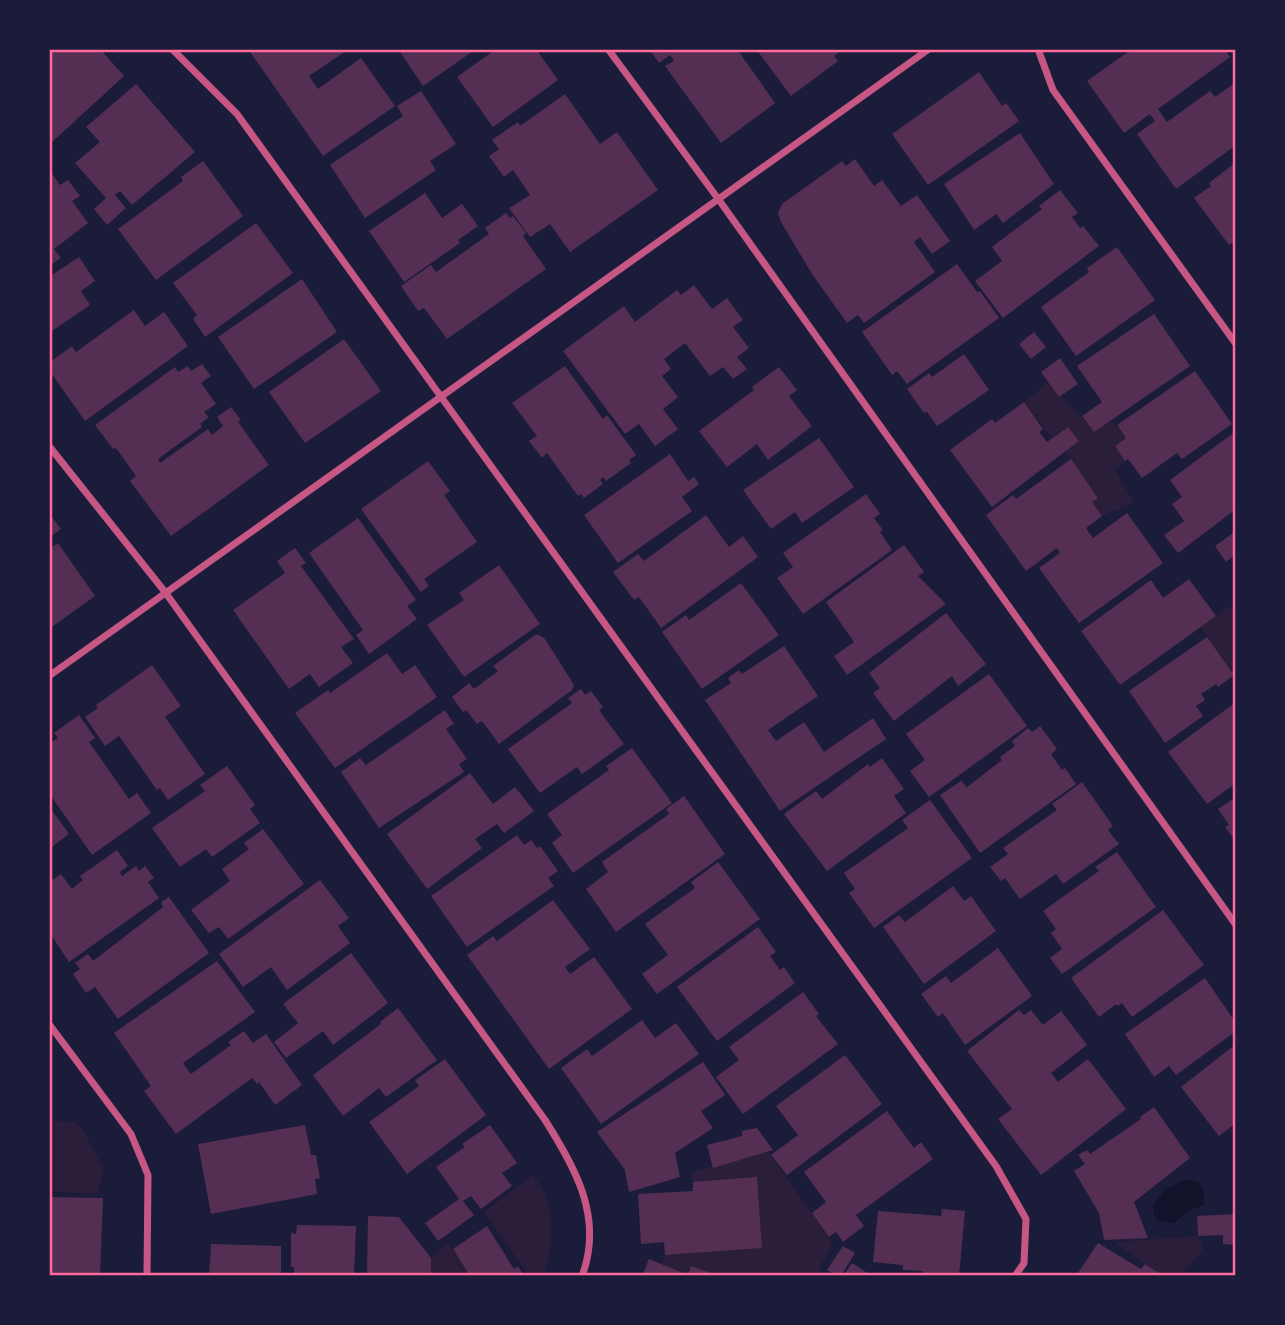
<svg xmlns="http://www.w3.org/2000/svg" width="1285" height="1325" viewBox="0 0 1285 1325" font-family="'DM Sans',sans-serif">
	<rect width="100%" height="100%" fill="#1b1b3a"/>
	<path fill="#2a1e3b" d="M1048 382C1062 401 1080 413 1094 432L1111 420 1126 438 1115 446 1125 461 1115 470 1134 503 1102 516 1092 502 1098 497 1065 452 1079 441 1068 427 1052 438 1024 402Z
		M1236 602V677L1200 627Z
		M52 1121 75 1122 83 1130 104 1169 98 1192 90 1194 49 1191V1123Z
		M768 1152 829 1237 832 1244 819 1269 830 1276H744L733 1271 730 1276H721L692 1266 688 1275 662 1264 665 1255 762 1248 757 1178 693 1182 691 1172Z
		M533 1175C556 1202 555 1244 543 1276H529L484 1212Z
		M1198 1236 1203 1249 1181 1276H1164L1114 1242Z
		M447 1242 470 1276H431V1258Z"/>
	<path fill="#12122b" d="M1183 1180 1198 1181 1204 1192V1205L1190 1210 1174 1223 1158 1221 1154 1214 1153 1204 1166 1189Z"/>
	<path fill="#542f53" d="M49 49H100L124 76 51 143 49 141 51 127 49 124Z
		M248 49H349L309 76 318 89 361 58 395 106 323 156Z
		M398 49H476L423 86Z
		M496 49H536L558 80 493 127 457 77Z
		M649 49H737L775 103 721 143 665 66 674 61 670 55 659 63Z
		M756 49H843L834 56 838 61 791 96Z
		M1132 49H1224L1230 57 1158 109 1167 122 1210 91 1215 97 1236 82V145L1176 189 1137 134 1155 121 1150 114 1124 133 1087 81Z
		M979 72 1002 106 1006 103 1019 121 928 185 892 134Z
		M136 84 195 152 132 205 120 191 115 195 126 208 107 225 94 209 106 198 75 163 100 142 86 127Z
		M421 91 456 144 430 161 436 170 365 218 330 165 403 116 397 106Z
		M565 94 600 144 617 132 658 190 570 252 550 224 530 237 509 208 530 195 513 170 504 177 489 156 499 149 492 140 518 122 520 126Z
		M1020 133 1054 184 1003 223 996 214 974 230 944 184Z
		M855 159 874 186 882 180 901 206 917 195 950 241 932 254 920 237 914 242 935 272 864 323 858 315 847 323 812 274 781 222 778 213 782 204 842 161 846 166Z
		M203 161 243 216 156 280 118 229 183 181 181 177Z
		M1236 162V240L1229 245 1194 198 1211 186 1209 183Z
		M49 169 60 185 68 180 80 196 72 201 88 223 54 249 61 258 49 266Z
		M1060 190 1078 213 1072 217 1080 228 1083 226 1099 246 1003 318 975 281 1002 261 992 247 1042 209 1039 206Z
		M425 193 442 218 462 204 478 226 458 240 460 243 404 282 369 231Z
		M506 213 510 218 513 216 526 233 523 236 546 269 447 339 424 308 418 311 401 286 431 265 436 272 489 234 485 228Z
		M256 223 293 273 205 337 193 319 197 315 173 283Z
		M1117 247 1155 300 1076 356 1041 307 1089 272 1087 268Z
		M79 257 95 281 81 291 90 305 49 333V277Z
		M957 264 977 292 980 291 999 318 907 384 897 371 892 375 862 332Z
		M302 279 337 332 254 389 218 337Z
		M694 285 712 309 727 298 743 320 733 327 749 348 737 357 747 369 733 379 723 367 710 376 685 343 664 359 671 369 662 376 678 397 663 409 678 429 655 446 639 424 625 434 563 351 624 306 635 322 677 290 681 295Z
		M134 310 145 326 164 312 188 346 85 421 49 370V363L72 346 76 352Z
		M1154 314 1190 366 1094 432 1082 416 1102 402 1077 366Z
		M1034 332 1046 347 1031 359 1019 344Z
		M344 339 381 391 305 443 269 392Z
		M964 354 989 390 937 426 927 412 924 413 907 389 929 373 932 377Z
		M1060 358 1078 384 1059 397 1041 372Z
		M202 364 211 376 201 383 216 404 204 412 209 417 200 424 202 427 158 459 160 463 208 429 212 435 223 426 217 417 231 407 241 420 238 422 269 465 171 536 130 481 136 476 116 448 113 449 95 425 175 367 178 372 188 366 191 371Z
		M565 366 603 419 607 415 636 455 629 460 631 463 606 481 603 477 600 480 603 484 584 498 581 494 578 496 547 453 542 458 529 441 537 436 512 403Z
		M779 367 797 390 789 396 812 426 768 460 757 444 727 467 699 431 754 390 752 387Z
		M1195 371 1232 424 1182 459 1177 453 1142 478 1128 459 1125 461 1115 446 1126 438 1117 425Z
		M1024 402 1043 429 1039 432 1047 442 1068 427 1079 441 992 507 950 450 992 419 995 423Z
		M1236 431V509L1178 553 1164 535 1184 521 1172 504 1182 497 1170 480Z
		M819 438 854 487 802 523 795 512 771 529 743 490Z
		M670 454 688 481 694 477 699 484 682 497 692 511 618 563 584 515Z
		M1071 459 1098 498 1092 502 1102 516 1086 528 1093 538 1127 513 1163 563 1079 623 1039 568 1060 553 1057 548 1026 571 986 515 1013 495 1016 499Z
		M428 461 450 491 444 495 477 542 424 579 429 586 421 592 361 509Z
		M866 494 880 514 874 518 883 530 880 532 892 550 803 614 777 578 793 567 783 553Z
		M49 513 61 529 49 538Z
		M706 515 729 547 743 536 758 557 661 628 639 597 634 600 613 572 638 554 644 561Z
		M358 518 416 600 407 606 417 619 369 654 356 635 363 630 309 553Z
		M1236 531V554L1226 562 1215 546Z
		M58 543 95 596 49 629V549Z
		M904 545 924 572 918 576 946 604 847 675 834 656 854 642 826 602Z
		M295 548 306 563 301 566 354 639 341 647 353 663 319 687 310 674 289 689 233 610 285 573 277 561Z
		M499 565 540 624 464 677 427 625 464 600 459 593Z
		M1189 579 1216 616 1120 685 1081 631 1151 580 1163 598Z
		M741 583 779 635 702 689 662 632 686 615 689 620Z
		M946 613 986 664 958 686 952 676 894 721 873 693 880 688 869 673Z
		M535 635H539L545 639 574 685 572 690 499 744 482 721 477 724 466 710 463 712 452 697 469 683 474 689 498 671 493 666Z
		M1207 637 1234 675 1218 687 1216 684 1201 694 1205 700 1196 706 1203 716 1165 743 1129 691Z
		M784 646 818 696 768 730 776 741 804 722 824 752 873 718 886 739 780 811 705 700 731 683 728 678 739 670 742 674Z
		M387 653 402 674 415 665 437 697 335 768 295 713 328 690 330 693Z
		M152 665 181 706 165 717 205 774 168 800 160 788 157 790 119 736 105 746 85 717 98 708 96 705Z
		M989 674 1027 726 929 797 910 771 925 760 906 734Z
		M581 689 585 695 591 691 603 707 599 710 624 744 582 774 577 767 540 793 508 749 572 703 568 698Z
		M1236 702V783L1207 804 1168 752Z
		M445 710 454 724 446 729 467 759 459 764 464 772 379 828 341 772 360 758 366 765Z
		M79 715 95 738 89 742 129 799 137 793 151 813 92 855 49 793V744L58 738 54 733Z
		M1040 726 1057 749 1051 754 1062 770 1065 768 1076 784 980 853 940 795 961 781 967 787 1002 760 1000 757 1015 746 1012 741 1028 728 1032 732Z
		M632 748 672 803 573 873 552 843 562 835 547 814 609 770 606 766Z
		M882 758 904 789 894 796 906 813 827 871 784 814 816 791 822 799 868 764 870 767Z
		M227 766 255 805 250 809 260 823 212 857 206 849 180 867 152 828 205 791 200 785Z
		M470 773 493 804 515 787 534 811 504 833 497 824 475 839 482 848 427 889 387 834Z
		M1082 782 1113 826 1108 830 1119 844 1063 884 1056 874 1020 899 1005 878 1001 881 990 867 1008 854 1003 848 1057 810 1052 804Z
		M684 796 725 854 616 932 586 889 608 872 602 862 669 814 666 809Z
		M1236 797V842L1225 827 1229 825 1218 809Z
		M930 800 972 858 874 928 849 893 855 889 844 873 908 828 902 820Z
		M49 806 69 834 49 849Z
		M263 829 304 884 228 939 219 927 209 933 191 910 230 881 222 869 249 849 244 843Z
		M517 835 524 845 531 840 537 848 540 846 558 871 548 878 554 886 467 947 431 896Z
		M117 850 128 866 120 872 122 876 136 866 139 871 145 866 154 878 148 882 159 898 69 962 49 932V882L61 874 72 889 83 880 80 876Z
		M1117 852 1156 907 1062 974 1050 958 1062 949 1051 933 1056 929 1043 911 1099 871 1095 867Z
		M718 862 760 919 657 994 642 974 668 955 645 924 695 888 691 882Z
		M320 880 349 918 338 926 350 943 287 990 271 967 243 987 219 954Z
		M953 886 964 901 971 896 996 931 924 984 883 927 899 915 905 922Z
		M169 897 209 953 118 1019 95 987 86 993 73 974 80 969 75 963 88 954 93 961 163 907 161 902Z
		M553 900 590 949 565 967 570 974 594 957 632 1009 549 1069 467 955 493 936 497 941Z
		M1163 910 1204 965 1132 1017 1122 1003 1118 1006 1116 1004 1099 1017 1071 978Z
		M758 927 776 952 770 956 780 970 784 967 795 983 717 1041 677 987Z
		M998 948 1032 996 965 1045 943 1013 938 1017 921 994 946 976 951 983Z
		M351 953 388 1003 333 1045 323 1031 286 1058 274 1042 298 1023 283 1004Z
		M217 961 255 1012 183 1063 191 1074 231 1045 228 1042 244 1031 253 1043 266 1034 302 1085 275 1105 259 1082 257 1084 252 1078 176 1134 144 1091 151 1086 114 1033Z
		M1205 978 1236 1023V1031L1176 1075 1169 1066 1154 1077 1125 1034Z
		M803 992 819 1014 816 1016 838 1044 743 1114 716 1077 739 1060 729 1047Z
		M398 1008 437 1060 386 1097 379 1088 343 1116 313 1075 381 1024 380 1022Z
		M1019 1010 1024 1015 1031 1010 1043 1025 1061 1011 1087 1045 1051 1073 1058 1082 1088 1059 1126 1109 1041 1175 998 1119 1012 1109 967 1051Z
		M642 1020 655 1038 676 1023 699 1054 601 1124 561 1068 587 1049 592 1056Z
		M1236 1044V1123L1219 1136 1181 1087Z
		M845 1055 882 1104 787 1175 771 1155 798 1135 776 1106Z
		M445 1059 486 1115 407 1174 369 1122 419 1086 415 1080Z
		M703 1062 725 1095 701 1111 713 1128 675 1153 680 1177 629 1192 625 1170 597 1132Z
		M1154 1107 1190 1158 1134 1202 1148 1238 1104 1240 1099 1213 1074 1171 1085 1164 1078 1155 1087 1150 1090 1154 1141 1119 1140 1117Z
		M887 1111 914 1148 921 1142 933 1159 856 1215 864 1226 843 1242 836 1232 829 1237 812 1213 826 1202 804 1172Z
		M305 1125 311 1155H316L320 1178 315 1179 317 1194 211 1214 198 1144Z
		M490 1125 517 1163 502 1173 512 1186 481 1209 471 1196 463 1201 474 1215 438 1241 425 1223 459 1199 436 1167 465 1147 462 1144Z
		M757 1128 773 1150 713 1168 707 1145 742 1136V1131Z
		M757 1177 762 1248 665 1255 664 1242 641 1244 638 1194 693 1191V1182Z
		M49 1197 103 1198 100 1276H49Z
		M942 1209 965 1211 959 1276H922L923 1271 903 1270V1265L873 1262 878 1211 941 1216Z
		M1236 1214V1245L1223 1244V1235L1198 1236 1197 1216Z
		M368 1216 399 1217 431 1258V1276H367Z
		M297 1225 356 1226 354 1276H294V1267H291V1233L296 1234Z
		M487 1226 514 1269 518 1266 524 1276H470L453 1249Z
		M1098 1243 1141 1269 1145 1264 1164 1276H1076Z
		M211 1244 281 1246V1276H209Z
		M843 1246 855 1253 841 1276H838L827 1270Z
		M649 1259 688 1275 691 1266 720 1276H642Z
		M852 1263 872 1276H843Z"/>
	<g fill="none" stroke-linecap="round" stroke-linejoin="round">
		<path stroke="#c65784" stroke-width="7" d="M172 49 237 114 996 1166 1026 1219 1024 1263 1015 1276
			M608 49 719 200 1236 925
			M1038 49 1053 90 1236 344
			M49 446 165 592 545 1120C575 1167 604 1218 582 1276
			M49 676 929 49
			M49 1024 131 1134 148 1175 147 1276"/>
	</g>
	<rect width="1285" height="1325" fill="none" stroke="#1b1b3a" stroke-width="102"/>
	<rect x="51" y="51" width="1183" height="1223" fill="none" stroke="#ff6b9d" stroke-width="2.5"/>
</svg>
